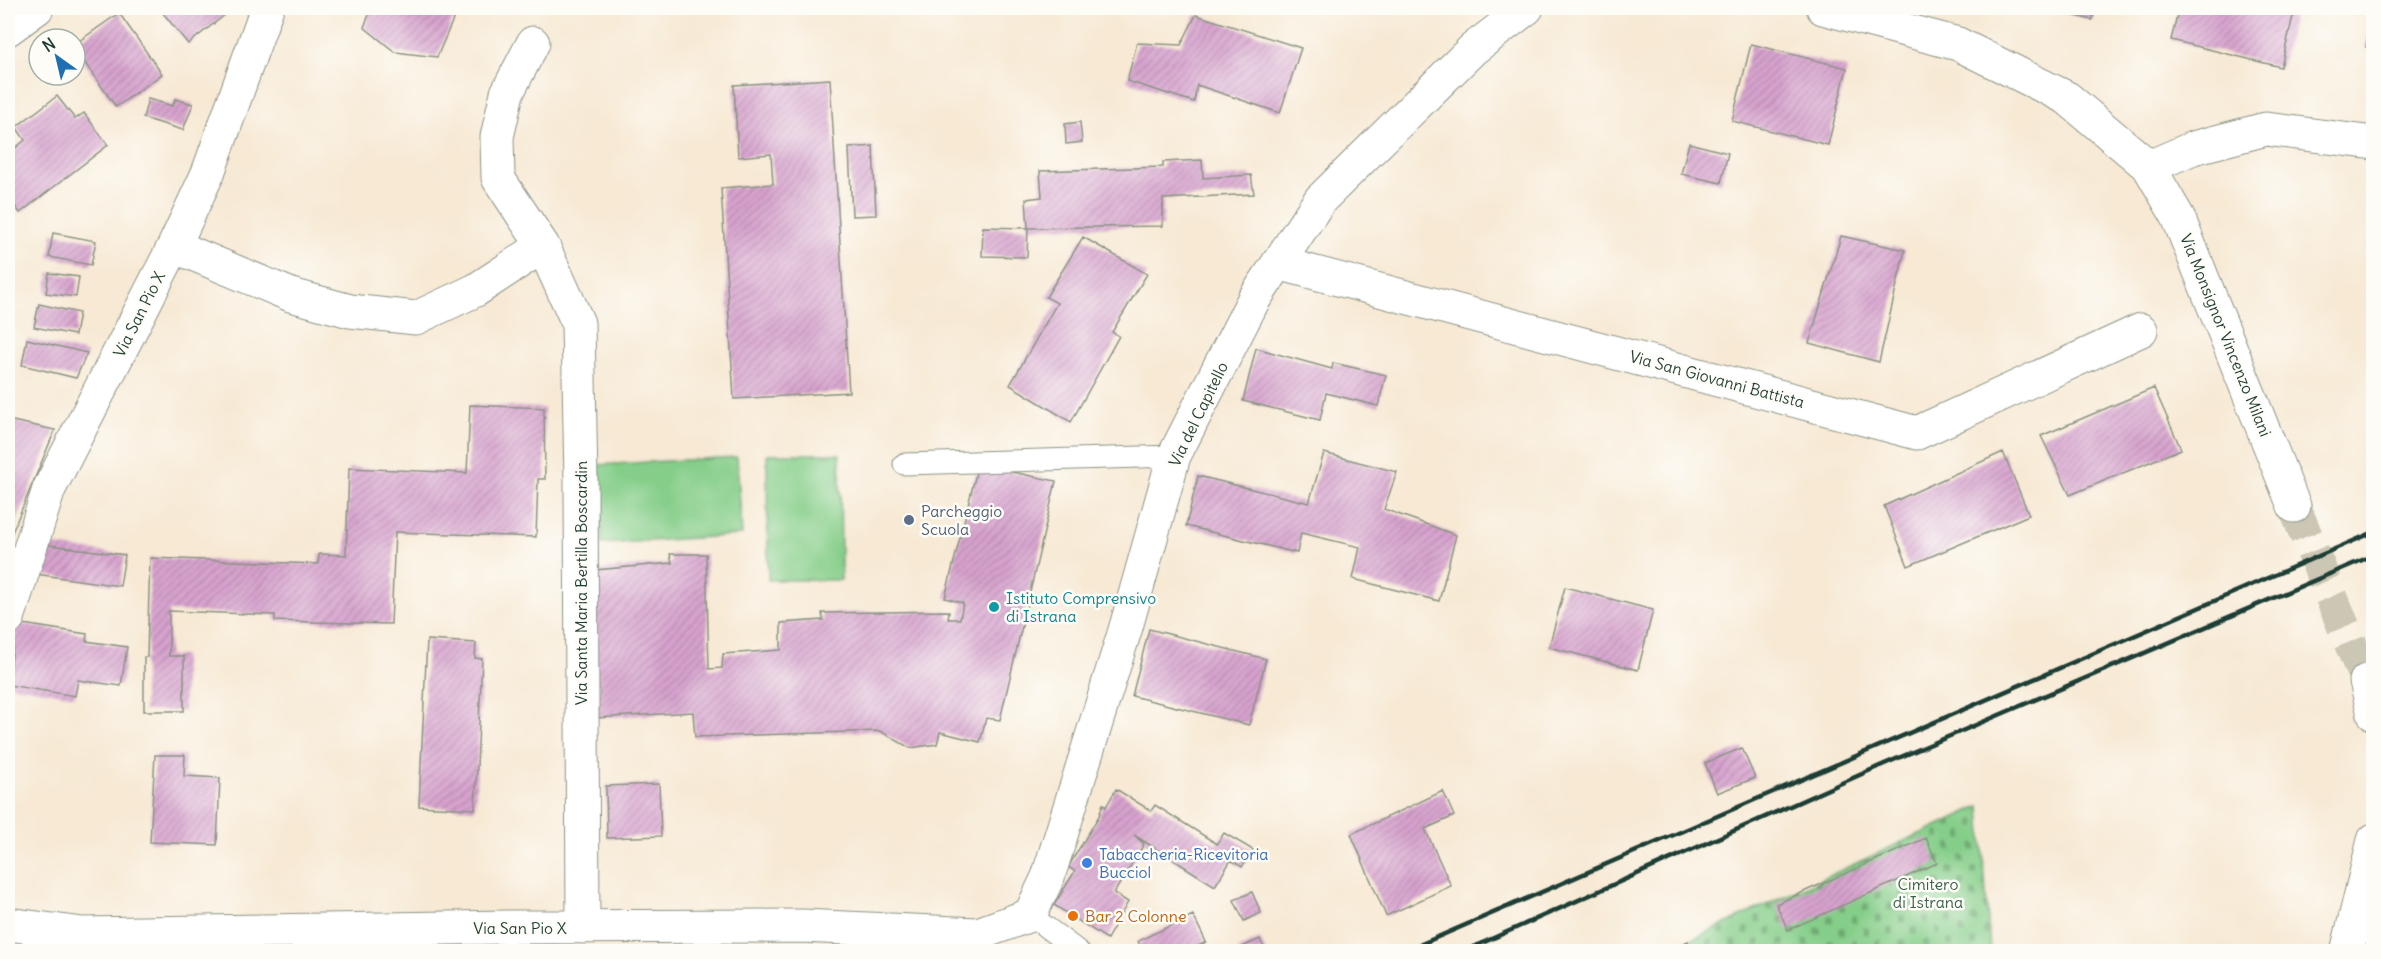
<svg xmlns="http://www.w3.org/2000/svg" width="2381" height="959" viewBox="0 0 2381 959" font-family="Delius,sans-serif">
	<defs>
		<pattern id="cemetery-stones" width="16" height="16" patternUnits="userSpaceOnUse" patternTransform="scale(1.5)"><rect width="16" height="16" fill="#85ce89"/><path d="M2 7V4a2 2 0 0 1 4 0v3zM10 15v-3a2 2 0 0 1 4 0v3z" fill="#6ca871"/></pattern>
		<pattern id="building-hatch" width="6" height="6" patternUnits="userSpaceOnUse" patternTransform="scale(1.5)"><rect width="6" height="6" fill="#d8a3cf"/><path d="M-1 1l2-2M0 6l6-6M5 7l2-2" fill="none" stroke="#af86a9"/></pattern>
	</defs>
	<rect width="100%" height="100%" fill="#fdfcf7"/>
	<filter id="ink" filterUnits="userSpaceOnUse"><feTurbulence type="fractalNoise" baseFrequency=".0167" numOctaves="2"/><feDisplacementMap in="SourceGraphic" scale="12" xChannelSelector="R" yChannelSelector="G"/><feConvolveMatrix kernelMatrix="1 2 1 2 8 2 1 2 1" color-interpolation-filters="sRGB"/></filter>
	<filter id="wash" filterUnits="userSpaceOnUse"><feTurbulence type="fractalNoise" baseFrequency=".008" numOctaves="4" result="noise"/><feDisplacementMap in="SourceGraphic" scale="24" xChannelSelector="R" yChannelSelector="G"/><feGaussianBlur stdDeviation="1.35" result="paint"/><feColorMatrix in="noise" values="0 0 0 0 0 0 0 0 0 0 0 0 0 0 0 0 0 1.4 0 .05"/><feComposite in="paint" operator="in"/></filter>
	<g filter="url(#wash)">
		<rect width="100%" height="100%" fill="#f7e9d4"/>
		<path fill="#85ce89" stroke="#52865e" stroke-width="1.5" d="M767 454H840L841 580H768Z
			M737 457 742 535 602 544 597 465Z"/>
		<path fill="url(#cemetery-stones)" stroke="#52865e" stroke-width="1.5" d="M1980 806 1990 951 1665 952 1688 941Z"/>
		<g id="blocks">
			<path fill="url(#building-hatch)" d="M159 8H229L231 10 188 44Z
				M372 8H458L437 57 395 52 364 27Z
				M2057 8H2096L2092 20 2056 11Z
				M2179 8H2295L2281 67 2171 40Z
				M119 13 162 74 116 107 75 49V44Z
				M1196 15 1301 48 1280 113 1197 85 1194 102 1127 81 1137 43 1181 45Z
				M2372 15H2374V48L2366 47Z
				M1751 44 1847 68 1828 145 1732 121Z
				M830 79 849 392 734 399 721 188 773 184 771 154 738 157 734 85Z
				M57 96 75 119 84 113 108 145 20 213 8 196V154L25 140 16 127Z
				M148 99 173 106 175 99 193 104 183 130 143 118Z
				M1080 122 1082 142 1066 144 1065 124Z
				M1689 143 1728 153 1721 183 1681 174Z
				M873 146 876 215 852 216 849 148Z
				M1202 160 1203 178 1251 175 1254 194 1163 199V226L1028 228 1026 199 1042 197 1040 171 1163 167V162Z
				M983 227 1028 228 1027 257 982 256Z
				M53 233 96 241 91 265 49 257Z
				M1841 236 1905 250 1879 362 1809 343Z
				M1083 237 1147 274 1112 332 1119 336 1071 422 1010 385 1057 303 1046 297Z
				M49 273 79 277 76 297 46 293Z
				M39 304 79 313 75 335 34 327Z
				M27 339 87 353 76 378 22 365Z
				M1256 348 1332 369 1333 363 1386 375 1378 406 1326 393 1320 420 1243 401Z
				M2154 388 2181 449 2070 495 2041 436Z
				M470 405 544 408 545 479H538L536 537 395 532 391 624 275 621V615L169 611V656H184V711H144V657H147L150 558 318 564 319 554 346 555 349 468 467 473Z
				M8 420 55 430 8 542Z
				M2003 452 2029 515 1908 566 1884 506Z
				M1324 453 1397 472 1384 509 1456 535 1439 601 1353 579 1360 547 1301 533 1297 553 1186 526 1198 476 1309 503Z
				M978 465 1056 481 1000 720 986 718 980 742 940 732 937 744 910 748 880 731 695 737 693 712 595 718V570L672 563 670 554H706L709 669 722 668 723 654 781 650V623L823 620 822 613 949 611 948 619H960L963 603 945 598Z
				M35 543 125 555 120 586 29 573Z
				M1565 587 1653 610 1638 670 1549 647Z
				M16 623 87 634 86 641 127 647 121 686 78 680 75 696 8 685Z
				M1149 629 1266 659 1249 725 1132 696Z
				M427 640 476 643 475 658 482 659 475 809 419 806Z
				M1742 748 1755 778 1717 793 1705 763Z
				M155 755H185L184 776 220 778 217 845 150 842Z
				M659 784 661 836 607 838 606 786Z
				M1116 789 1151 811 1155 805 1217 844 1224 833 1253 850 1242 867 1231 860 1215 886 1134 835 1144 844 1114 893 1128 902 1107 939 1054 905 1075 871 1068 867 1099 816 1103 804 1106 807Z
				M1443 791 1454 816 1425 829 1451 886 1386 916 1351 834Z
				M1926 838 1937 863 1788 930 1776 904Z
				M1252 892 1261 913 1244 921 1234 900Z
				M1193 915 1206 942 1187 952H1143L1138 941Z
				M553 935V952H432L431 938Z
				M858 937 961 946 985 952H846L857 949Z
				M1260 939 1266 952H1239L1238 949Z
				M1688 941 1693 952H1665Z
				M194 946V952H82V950Z"/>
		</g>
	</g>
	<g filter="url(#ink)">
		<use href="#blocks" fill-opacity="0" stroke="#8b9384" stroke-width="1.5"/>
		<g fill="none" stroke-linecap="round" stroke-linejoin="round">
			<path stroke="#ccc7b4" stroke-width="33" stroke-dasharray="33 16" stroke-linecap="butt" d="M2294 506 2366 681"/>
			<g stroke="#8b9384" stroke-width="23">
				<path id="lane" d="M904 464 1174 456
					M1030 915 1079 952"/>
			</g>
			<g stroke="#8b9384" stroke-width="35">
				<path id="street" d="M1823 8 1958 44 2067 98 2149 167 2178 217 2294 506
					M533 43 507 93 497 137 498 178 543 246 578 323 581 482 583 927
					M2149 167 2193 148 2266 129 2374 143
					M174 246 291 295 350 311 416 318 476 290 543 246
					M1278 263 1917 433 2141 330
					M8 618 49 489 174 246 208 173 267 8
					M2366 681 2374 714
					M8 924 83 934 509 927 802 926 978 934 1030 915 1048 877 1126 627 1174 456 1253 301 1320 200 1473 49 1527 8
					M2347 952 2374 840"/>
			</g>
			<g stroke="#8b9384" stroke-width="35">
				<path id="primary" d="M8 29 37 8"/>
			</g>
			<use href="#lane" stroke="#fff" stroke-width="21"/>
			<use href="#street" stroke="#fff" stroke-width="33"/>
			<use href="#primary" stroke="#fff" stroke-width="33"/>
			<path stroke="#1f3d34" stroke-width="4.5" d="M1403 952 2374 532
				M1462 952 1882 765 2374 555"/>
		</g>
	</g>
	<circle fill="#5c6f8a" stroke="#fdfcf7" stroke-width="2" cx="909" cy="520" r="6"/>
	<circle fill="#0f9aa8" stroke="#fdfcf7" stroke-width="2" cx="994" cy="607" r="6"/>
	<circle fill="#3f7fe0" stroke="#fdfcf7" stroke-width="2" cx="1087" cy="863" r="6"/>
	<circle fill="#e8710a" stroke="#fdfcf7" stroke-width="2" cx="1073" cy="916" r="6"/>
	<g text-anchor="middle" stroke-width="5" stroke-linejoin="round" paint-order="stroke">
		<g font-size="16" fill="#1f3d34" stroke="#fdfcf7">
			<text transform="translate(139 314) rotate(-63)" y="6">Via San Pio X</text>
			<text transform="translate(2226 335) rotate(68)" y="6">Via Monsignor Vincenzo Milani</text>
			<text transform="translate(1717 379) rotate(15)" y="6">Via San Giovanni Battista</text>
			<text transform="translate(1198 414) rotate(-64)" y="6">Via del Capitello</text>
			<text transform="translate(581 583) rotate(-90)" y="6">Via Santa Maria Bertilla Boscardin</text>
			<text x="520" y="934">Via San Pio X</text>
		</g>
		<g font-size="16" fill="#4e5e75" stroke="#fdfcf7" text-anchor="start">
			<text x="921" y="517">Parcheggio<tspan x="921" dy="18">Scuola</tspan></text>
		</g>
		<g font-size="16" fill="#0d838f" stroke="#fdfcf7" text-anchor="start">
			<text x="1006" y="604">Istituto Comprensivo<tspan x="1006" dy="18">di Istrana</tspan></text>
		</g>
		<g font-size="16" fill="#366cbe" stroke="#fdfcf7" text-anchor="start">
			<text x="1099" y="860">Tabaccheria-Ricevitoria<tspan x="1099" dy="18">Bucciol</tspan></text>
		</g>
		<g font-size="16" fill="#386149" stroke="#fdfcf7">
			<text x="1928" y="890">Cimitero<tspan x="1928" dy="18">di Istrana</tspan></text>
		</g>
		<g font-size="16" fill="#c56008" stroke="#fdfcf7" text-anchor="start">
			<text x="1085" y="922">Bar 2 Colonne</text>
		</g>
	</g>
	<rect width="2381" height="959" fill="none" stroke="#fdfcf7" stroke-width="30"/>
	<g transform="translate(57 57) rotate(326)"><circle r="28" fill="#fdfcf7" stroke="#a4b0a9" stroke-width="1.5"/>
	<path d="M0-4.5L10 22L0 15L-10 22Z" fill="#1f6fb2"/>
	<text y="-9" font-size="16" font-weight="bold" text-anchor="middle" fill="#1f3d34">N</text>
	</g>
</svg>
